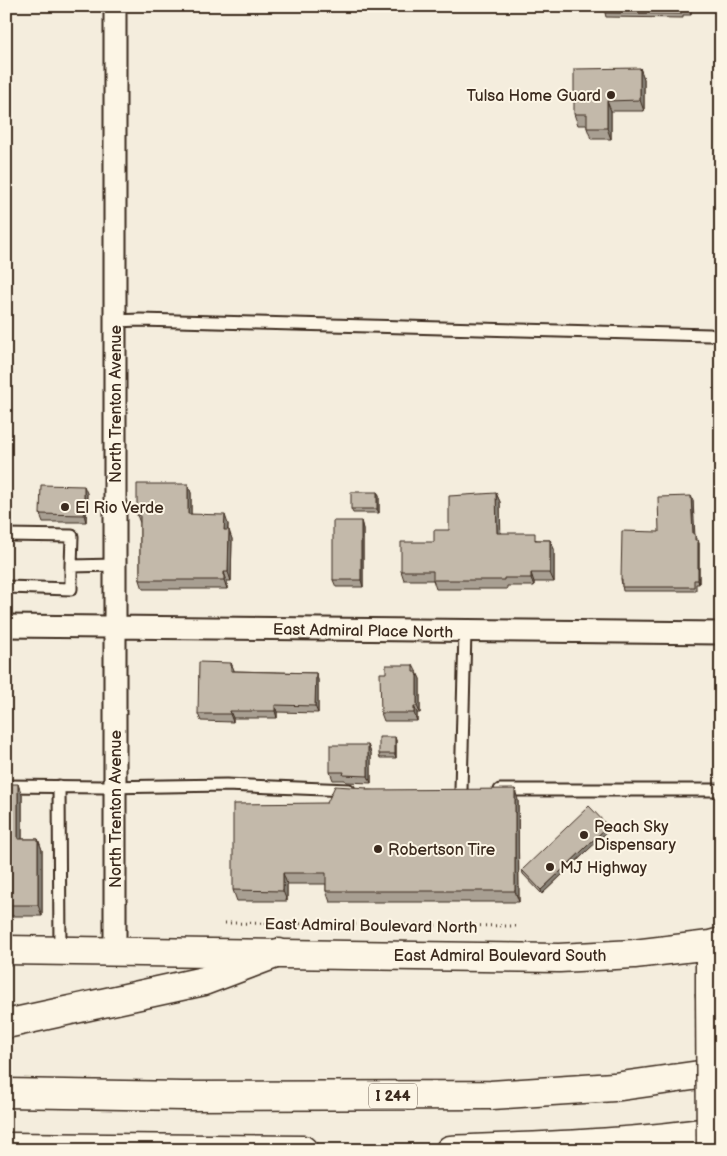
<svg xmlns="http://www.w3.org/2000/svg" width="727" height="1156" viewBox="0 0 727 1156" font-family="'Balsamiq Sans',sans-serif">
	<rect width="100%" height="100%" fill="#f4eddd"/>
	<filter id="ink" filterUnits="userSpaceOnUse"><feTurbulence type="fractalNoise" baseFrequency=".02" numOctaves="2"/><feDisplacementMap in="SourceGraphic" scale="10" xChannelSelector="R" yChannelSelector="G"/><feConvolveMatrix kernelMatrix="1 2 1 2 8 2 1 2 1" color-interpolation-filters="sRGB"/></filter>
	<g filter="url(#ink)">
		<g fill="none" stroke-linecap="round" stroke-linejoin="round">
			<g stroke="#3b2a1e" stroke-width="15">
				<path id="lane" d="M115 321 140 320 710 335
					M6 535 72 536 71 566 115 565
					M6 587 71 589V566
					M6 786 104 787 226 785 349 790
					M59 786 60 951
					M461 790 465 631
					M500 790H721"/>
			</g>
			<g stroke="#3b2a1e" stroke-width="25">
				<path id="street" d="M115 6V951
					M6 626 721 633"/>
			</g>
			<g stroke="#3b2a1e" stroke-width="31">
				<path id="secondary" d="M6 950 559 958 634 954 710 945 721 942
					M710 994V945"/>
			</g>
			<g stroke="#3b2a1e" stroke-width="31">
				<path id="highway" d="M6 1024 204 981 278 953
					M6 1093 183 1096 491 1095 614 1087 721 1072
					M6 1147 303 1150
					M450 1150C540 1146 631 1144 721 1130"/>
			</g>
			<path stroke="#3b2a1e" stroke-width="3" stroke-dasharray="1 4" stroke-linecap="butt" d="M225 923 517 926"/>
			<use href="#lane" stroke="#fcf5e5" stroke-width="11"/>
			<use href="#street" stroke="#fcf5e5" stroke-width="21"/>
			<use href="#secondary" stroke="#fcf5e5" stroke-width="28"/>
			<use href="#highway" stroke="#fcf5e5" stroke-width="28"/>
			<g stroke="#3b2a1e" stroke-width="31" stroke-linecap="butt">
				<path id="secondary-bridge" d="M710 994 711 1150"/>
			</g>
			<use href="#secondary-bridge" stroke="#fcf5e5" stroke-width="28"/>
		</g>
		<path fill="#a89f92" stroke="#3b2a1e" d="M605 6H691V15H683V18L606 17 605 13Z
			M640 68 644 79V111H611V139H591L587 128V125H578L574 114Z
			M188 484 191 493V514L228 524V530L232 539 231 581H227V589H143L140 580V523L137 515Z
			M377 492 379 495V513H353L351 509Z
			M87 493 86 522H43L40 514Z
			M496 493 500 502V533L538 540H550L554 549V582H534V586H507V589H436L433 580H404L401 571 449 530Z
			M693 500 694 534 696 537V540L699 543V584H696V591H623L621 579 659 532Z
			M361 521 363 529V587H336L333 580Z
			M231 663 234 671 316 673 318 680V713L277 712V718H233V722L201 721 198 714Z
			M413 665 420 679V713H417V721H384L381 713 386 673Z
			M396 740V758H380L379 754Z
			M368 745 371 753V783L346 782 345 780H333L330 772Z
			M6 784 22 795V839H38L42 850V916H6Z
			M367 788V790L518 800 519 902H330L326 891V884H287V901H237L233 890 327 803Z
			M608 826 610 829 542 894 523 874 522 870Z"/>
		<path fill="#888277" stroke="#3b2a1e" d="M689 6H691V15L689 11Z
			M640 68 644 79V111L640 100Z
			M607 101 611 111V139L607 128Z
			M188 484 191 493V523L188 514Z
			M84 486 87 493 86 522 84 515Z
			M377 492 379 495V513L377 509Z
			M496 493 500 502 501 542 497 533Z
			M691 496 693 500 695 537 693 534Z
			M225 515 228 524 227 539 224 530Z
			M361 521 363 529V587L361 580Z
			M229 530 232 539 231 581 228 572Z
			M550 540 554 549V582L550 573Z
			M698 540 699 543V584L698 580Z
			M224 572 227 581V589L224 580Z
			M531 573 534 582V586L531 578Z
			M231 663 234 670V679L231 671Z
			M417 672 420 679V713L417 706Z
			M316 673 318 680V713L315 706Z
			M275 705 277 712V718L275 711Z
			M414 706 417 713V721L414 713Z
			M230 711 233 718V722L230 714Z
			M395 737 396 740V758L395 754Z
			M368 745 371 753V783L368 776Z
			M18 784 22 795V850L18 839Z
			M515 789 518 800 519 902 515 891Z
			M608 826 610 829 542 894 541 890Z
			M38 839 42 850V916L38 905Z
			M283 873 287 884V901L283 891Z"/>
		<path fill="#c3b9aa" stroke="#3b2a1e" d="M605 6H689V11H681V14L605 13Z
			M640 68V100L607 101V128H587V114H574V69Z
			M137 484H188V514L225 515 224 530H229L228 572H224V580H140V515H137Z
			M41 485 84 486V515L40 514Z
			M351 492H377V509H351Z
			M496 493 497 533H535V540H550V573H531V578H504V580H433V571H401V542H434V530H449V496Z
			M691 496 693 534H695V540H698V580H694V587H622V579H621L622 531 659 532 658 497Z
			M333 521H361V580H333Z
			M199 662 231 663V671L316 673 315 706 275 705V711H230V714H198Z
			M386 665H413V672H417V706H414V713H381L380 673H386Z
			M379 737H395V754H379Z
			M330 745H368V776L343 775 344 772H330Z
			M6 784H18V839H38V905H6Z
			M335 786 367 788 366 790 515 789V891H326V873H283V891L233 890V804L327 803Z
			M589 806 608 826 541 890 522 870Z"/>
	</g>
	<g fill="#3b2a1e" stroke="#fcf5e5" stroke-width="2">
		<circle cx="611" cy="95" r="5"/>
		<circle cx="65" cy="507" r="5"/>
		<circle cx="584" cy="835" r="5"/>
		<circle cx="378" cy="849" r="5"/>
		<circle cx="550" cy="867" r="5"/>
	</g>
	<g text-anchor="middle" stroke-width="4" stroke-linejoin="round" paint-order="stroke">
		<rect fill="#fcf5e5" stroke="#75675a" stroke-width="1" x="369" y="1083.5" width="48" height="25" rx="4"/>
		<g font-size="15" font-weight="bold" fill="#3b2a1e">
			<text x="393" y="1101">I 244</text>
		</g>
		<g font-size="16" fill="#3b2a1e" stroke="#fcf5e5" text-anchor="start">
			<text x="601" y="101" text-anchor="end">Tulsa Home Guard</text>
			<text x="75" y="513">El Rio Verde</text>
			<text x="594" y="832">Peach Sky<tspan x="594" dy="18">Dispensary</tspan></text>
			<text x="388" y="855">Robertson Tire</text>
			<text x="560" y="873">MJ Highway</text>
		</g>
		<g font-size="16" fill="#3b2a1e" stroke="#fcf5e5">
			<text transform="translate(115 404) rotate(-90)" y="6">North Trenton Avenue</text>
			<text transform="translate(363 630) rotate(1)" y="6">East Admiral Place North</text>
			<text transform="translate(115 809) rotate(-90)" y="6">North Trenton Avenue</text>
			<text transform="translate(371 925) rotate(1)" y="6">East Admiral Boulevard North</text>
			<text x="500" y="961">East Admiral Boulevard South</text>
		</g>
	</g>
	<rect width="727" height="1156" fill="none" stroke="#fcf5e5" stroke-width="25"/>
	<rect x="12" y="12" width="702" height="1131" fill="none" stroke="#3b2a1e" stroke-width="2" filter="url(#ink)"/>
</svg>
